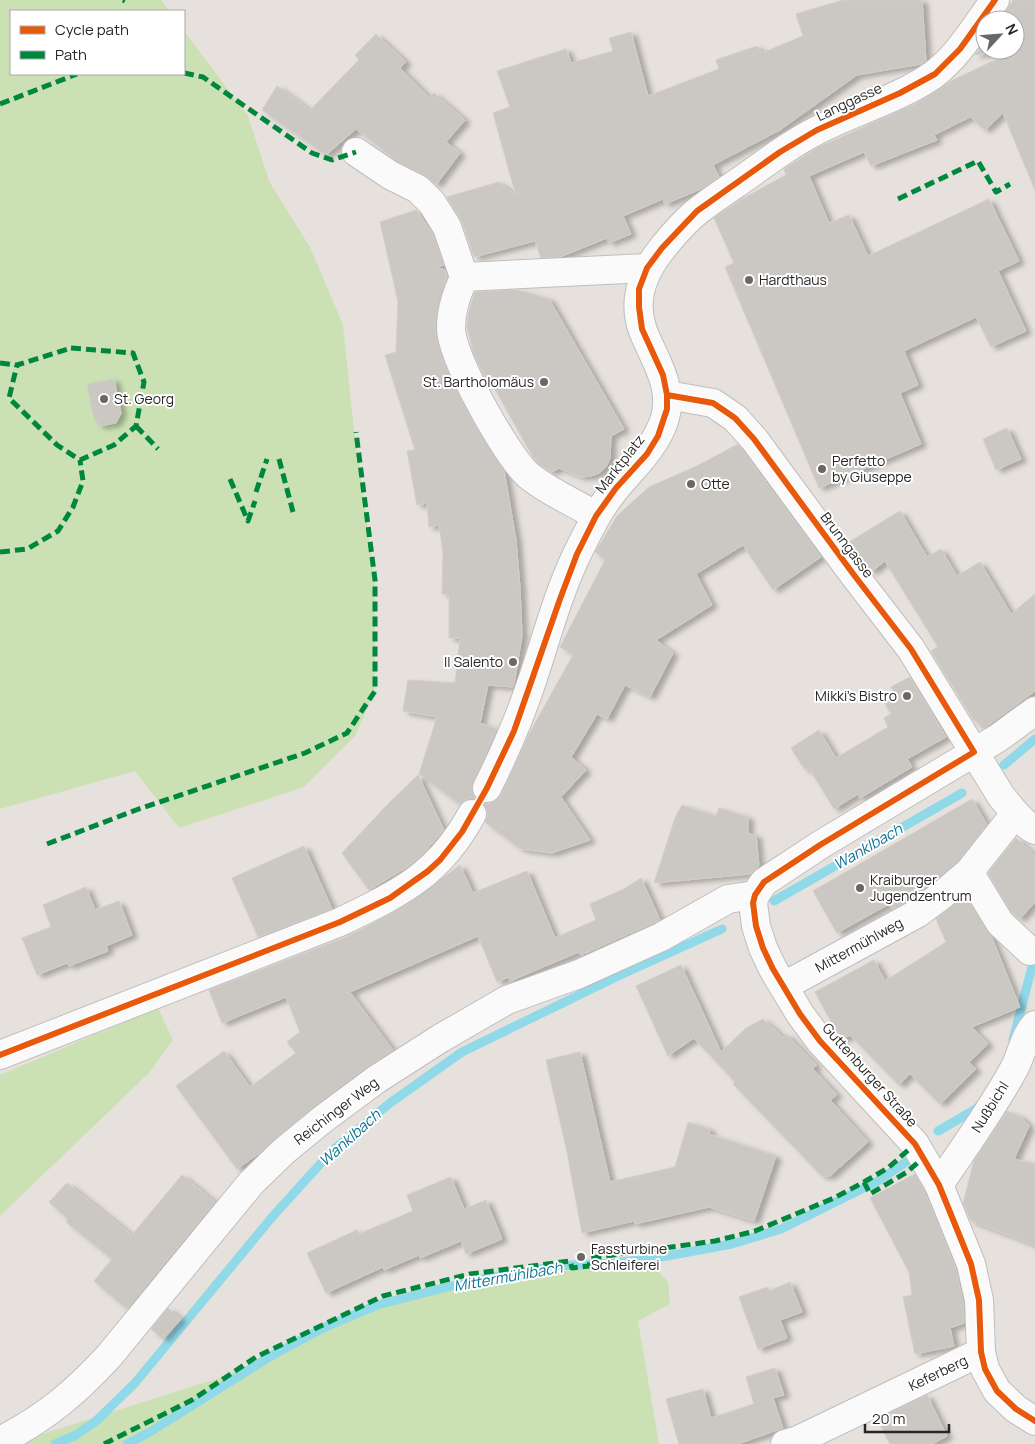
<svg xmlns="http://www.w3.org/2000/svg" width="1035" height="1444" viewBox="0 0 1035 1444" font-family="Manrope,sans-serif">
	<defs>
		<filter id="shadow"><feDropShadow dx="5.5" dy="3" stdDeviation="2.5" flood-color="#0004"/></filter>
	</defs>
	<rect width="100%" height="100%" fill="#e6e1dc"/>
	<path fill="#cbe1b4" d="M0 0H161L169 11H11V74H184V31L248 116 269 181 311 249 343 325 353 421 375 580V691L355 736 304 787 179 828 135 771 0 809Z
		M158 1008 173 1040 149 1073 0 1216V1075Z
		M619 1264H652L668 1282 670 1304 638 1321 659 1444H11L219 1378 296 1344 363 1310 438 1287Z"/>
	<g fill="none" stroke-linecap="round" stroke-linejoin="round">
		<path stroke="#90d9e8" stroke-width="9" d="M1004 765 1035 739
			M774 901 962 793
			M1013 1040 1035 955
			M938 1131 976 1109 980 1105
			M55 1444 74 1436 95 1422 135 1383 273 1216 332 1151 390 1103 462 1052 616 977 722 929
			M127 1444 150 1432 271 1356 323 1328 377 1305 471 1281 556 1266 615 1263 667 1256 732 1244 781 1229 878 1181 906 1162"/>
	</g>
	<path fill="#cbc7c3" stroke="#d1cdc8" filter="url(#shadow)" d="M843 0H922L926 61 921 64 857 75 780 130 713 165 719 177 701 189 665 204 663 199 623 216 631 234 609 243 607 238 560 257 541 258 535 241 474 257 462 222 447 197 499 182 516 196 493 113 510 107 497 71 566 49 571 63 613 51 609 38 631 32 648 96 719 69 716 60 757 46 762 53 803 36 796 14Z
		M1013 0H1035V190L1003 113 985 130 970 117 934 135 937 140 871 166 864 152 809 176 829 223 849 215 868 256 989 199 1019 261 998 271 1026 331 991 347 976 317 904 351 918 385 900 393 921 444 819 488 725 267 734 263 714 218 742 199 786 175 784 169 817 148 913 105 941 88 951 81 1012 52V50H1015V20H1000Z
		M376 34 406 62 400 68 429 97 434 93 465 120 446 142 460 153 436 185 425 175 400 163 356 129 326 155 262 110 277 86 310 110 359 60 355 55Z
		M985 41V50H1005L975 55Z
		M416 210 433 234 444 265 435 267 445 270 447 276 437 313 435 328 439 347 446 367 467 412 504 470 516 540 520 588 522 636 514 684 513 687 488 685 480 723 497 729 473 782 472 790 474 796 477 800 472 798 465 800 460 804 419 774 437 717 403 711 408 680 455 683 460 638H449V594H442L443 552 439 525 429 527 427 503 417 505 407 451 415 450 385 355 396 352 398 301 380 222Z
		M518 290 549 299 624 429 611 436 610 458 606 467 599 473 591 476 581 477 559 468 551 472 539 464 533 457 487 375 489 385 474 355 467 327 469 311 475 292Z
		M114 379 121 413 116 423 100 426 94 419 87 384Z
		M1007 428 1021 459 996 470 983 439Z
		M738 444 821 557 773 590 743 545 696 574 712 605 656 640 673 653 650 697 625 685 607 719 597 714 571 757 586 770 561 797 590 840 552 853 521 849 485 822 488 814 486 807 482 802 489 804 495 801 501 795 529 734 573 655 560 647 605 560 595 552 597 549 617 516 649 487 699 465Z
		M900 511 927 557 941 549 957 576 980 562 1011 614 1035 594V691L983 729 976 720 974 721 931 651 938 647 885 561 871 572 849 542Z
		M910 677 946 737 907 759 912 767 860 798 858 794 834 809 809 768 805 770 791 748 819 730 836 758 888 727 884 718 891 714 883 700 895 694 891 687Z
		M418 775 444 830 421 856 407 867 369 890 342 853 388 804Z
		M972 799 987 825 958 861 910 900 892 909 889 904 837 933 813 891Z
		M682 805 716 816 719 808 748 817V834L756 835 759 866 750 874 654 883 675 818Z
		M1016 838 1035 855V902L1020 919 1011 912 988 873Z
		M304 846 332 909 258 937 232 878Z
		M460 865 473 893 527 871 555 938 596 920 590 904 624 889 641 878 660 920 581 955 579 952 510 981 509 977 497 982 478 936 350 992 393 1050 368 1066 314 1106 261 1152 237 1169 176 1086 224 1051 250 1087 296 1053 287 1042 300 1032 286 997 222 1023 209 990 346 937 368 926 408 904Z
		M86 887 95 910 119 901 132 935 106 946 108 951 69 966 67 963 37 975 22 938 51 927 43 905Z
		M965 896 991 936 1020 1007 972 1027 988 1044 969 1062 976 1069 940 1104 910 1074 899 1085 850 1035 841 1040 815 992 874 960 885 981 946 942 936 919Z
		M681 965 721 1052 746 1028 763 1019 783 1037 786 1034 816 1065 813 1069 837 1095 830 1100 868 1142 830 1176H822L733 1084 735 1082 694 1038 668 1056 636 986Z
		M580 1052 610 1182 675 1167 688 1122 710 1129 709 1134 776 1156 754 1221 709 1207 635 1224 634 1221 582 1233 567 1152 546 1060Z
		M1007 1111 1021 1117 1029 1126 1014 1159 1035 1164V1245L971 1221 963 1203 974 1161Z
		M915 1174 925 1192 956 1269 963 1302 964 1323 950 1328 954 1346 915 1354 903 1297 912 1295 909 1272 870 1198Z
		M182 1175 215 1202 127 1309 94 1281 112 1259 66 1222 68 1219 49 1202 67 1183 132 1235Z
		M451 1177 464 1209 486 1200 502 1239 466 1254 461 1241 420 1258 419 1255 384 1270 383 1267 326 1293 307 1253 357 1230 359 1234 413 1211 407 1195Z
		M790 1282 802 1312 780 1320 787 1338 758 1349 739 1297 768 1287 769 1291Z
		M168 1308 181 1319 163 1339 151 1329Z
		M775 1368 784 1395 773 1398 783 1428 738 1444H679L666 1399 703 1389 711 1418 754 1404 746 1377Z
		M927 1395 947 1436 932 1444H890L877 1419Z"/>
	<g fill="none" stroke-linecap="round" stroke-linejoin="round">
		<g stroke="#bfbebe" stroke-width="30">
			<path id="minor" d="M356 152 390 175 418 189 432 203 447 227 464 277C457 294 451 309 451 328 451 357 506 455 528 475 548 492 574 502 596 516
				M464 277 647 268
				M667 395 713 403 735 418 754 439 854 575 911 649 1001 796C1011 808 1021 823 1035 830
				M969 872 1000 923 1030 951
				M784 986 918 913 942 895 969 872 1015 814
				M939 1185C965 1146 993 1108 1015 1067 1022 1053 1024 1037 1035 1025
				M0 1441C45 1418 75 1393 109 1356L251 1183 284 1151 323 1119 377 1079 441 1038 507 1000 579 974 661 937 728 899 755 895
				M785 1444 796 1441 981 1352"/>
		</g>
		<g stroke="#bfbebe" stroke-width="30">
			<path id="tertiary" d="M1035 711 998 738 820 845 764 882 755 895 753 903 756 926 763 948 773 969 800 1014 820 1041 915 1144 939 1185 971 1264 979 1300 981 1352 985 1369 997 1391 1016 1409 1035 1421"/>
		</g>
		<g stroke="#bfbebe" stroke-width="30">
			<path id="secondary" d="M487 788C504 754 519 720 531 684 546 640 558 592 579 550 590 528 600 507 616 488 634 466 656 447 665 418 674 386 654 359 643 331 632 301 642 274 661 250 672 236 686 220 699 210 716 197 733 186 750 174 772 158 794 142 818 130 855 111 900 98 933 75 959 56 976 25 995 0
				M0 1055 340 922C400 893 439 875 472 814"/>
		</g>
		<use href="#minor" stroke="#fbfafa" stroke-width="28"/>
		<use href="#tertiary" stroke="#fbfafa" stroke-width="28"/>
		<use href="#secondary" stroke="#fbfafa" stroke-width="28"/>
		<path stroke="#00873e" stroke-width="5" stroke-dasharray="10 5" stroke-linecap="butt" d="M123 0 125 1
			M184 73 203 77 312 153 332 160 356 152
			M0 104 77 74
			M898 199 978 161 996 192 1010 184
			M71 348 133 353 144 382 136 426 114 445 80 460 57 445 9 398 17 365Z
			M0 363 17 365
			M136 426 158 449
			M279 459 293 512
			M230 479 248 521 255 501
			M256 492 267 459
			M0 552 27 549 58 531 73 507 83 481 80 460
			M47 844 136 810 305 753 347 733 375 691V580L356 432
			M864 1182 870 1194 907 1172 923 1158
			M104 1444 192 1400 256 1357 383 1296 470 1274 570 1261 572 1268 589 1266 591 1258 715 1241 755 1231 834 1198 864 1182 888 1168 915 1144"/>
		<g stroke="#fff" stroke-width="9">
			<path id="cycleway" d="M667 395 713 403 735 418 754 439 854 575 911 649 974 752 820 845 764 882 755 895 753 903 756 926 763 948 773 969 800 1014 820 1041 915 1144 939 1185 971 1264 979 1300 981 1352 985 1369 997 1391 1016 1409 1035 1421
				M0 1055 340 922 390 898 428 871 440 860 462 832 487 788 514 731 560 599 577 554 596 516 616 488 647 454 658 436 667 409V395L663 375 642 329 639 307V289L647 268 662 248 697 211 780 152 817 130 900 93 935 74 960 49 995 0"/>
		</g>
		<use href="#cycleway" stroke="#e8590c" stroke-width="6"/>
	</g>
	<g fill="#6a6866" stroke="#fff" stroke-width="2">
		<circle cx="749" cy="280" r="5"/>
		<circle cx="544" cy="382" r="5"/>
		<circle cx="104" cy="399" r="5"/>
		<circle cx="822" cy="469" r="5"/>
		<circle cx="691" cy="484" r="5"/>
		<circle cx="513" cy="662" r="5"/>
		<circle cx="907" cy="696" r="5"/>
		<circle cx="860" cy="888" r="5"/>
		<circle cx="581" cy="1257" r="5"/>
	</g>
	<g text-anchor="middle" stroke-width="4" stroke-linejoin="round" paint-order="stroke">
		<g font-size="14" fill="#272727" stroke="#fff">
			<text transform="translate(849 102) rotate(-25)" y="5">Langgasse</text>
			<text transform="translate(620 464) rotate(-52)" y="5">Marktplatz</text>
			<text transform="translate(847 545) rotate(53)" y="5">Brunngasse</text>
			<text transform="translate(859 945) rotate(-29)" y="5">Mittermühlweg</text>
			<text transform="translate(870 1075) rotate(48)" y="5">Guttenburger Straße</text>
			<text transform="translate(990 1107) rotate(-58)" y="5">Nußbichl</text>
			<text transform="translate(336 1111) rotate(-37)" y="5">Reichinger Weg</text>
			<text transform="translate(938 1373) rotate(-26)" y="5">Keferberg</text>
		</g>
		<g font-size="14" fill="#272727" stroke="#fff" text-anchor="start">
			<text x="759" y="285">Hardthaus</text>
			<text x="534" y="387" text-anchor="end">St. Bartholomäus</text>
			<text x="114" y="404">St. Georg</text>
			<text x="832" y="466">Perfetto<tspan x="832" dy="16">by Giuseppe</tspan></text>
			<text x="701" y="489">Otte</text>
			<text x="503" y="667" text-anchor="end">Il Salento</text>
			<text x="897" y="701" text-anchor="end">Mikki's Bistro</text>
			<text x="870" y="885">Kraiburger<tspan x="870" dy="16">Jugendzentrum</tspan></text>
			<text x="591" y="1254">Fassturbine<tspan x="591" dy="16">Schleiferei</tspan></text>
		</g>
		<g font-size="15" font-style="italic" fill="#0e7294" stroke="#fff">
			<text transform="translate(868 847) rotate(-30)" y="5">Wanklbach</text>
			<text transform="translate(350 1138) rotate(-42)" y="5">Wanklbach</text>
			<text transform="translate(508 1277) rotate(-10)" y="5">Mittermühlbach</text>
		</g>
	</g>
	<rect x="10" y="10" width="175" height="65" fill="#ffffff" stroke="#a9a9a9"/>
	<rect x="20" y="26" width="25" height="8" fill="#e8590c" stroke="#a9a9a9"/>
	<text x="55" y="35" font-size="15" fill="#272727">Cycle path</text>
	<rect x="20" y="51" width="25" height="8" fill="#00873e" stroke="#a9a9a9"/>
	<text x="55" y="60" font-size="15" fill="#272727">Path</text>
	<g transform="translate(1000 35) rotate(64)"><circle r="24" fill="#ffffff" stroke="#a9a9a9"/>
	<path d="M0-4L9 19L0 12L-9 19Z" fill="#6a6866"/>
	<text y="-8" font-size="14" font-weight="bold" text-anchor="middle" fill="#272727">N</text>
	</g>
	<path d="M865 1424v8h84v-8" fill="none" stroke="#272727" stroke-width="2.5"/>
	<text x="872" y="1424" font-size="15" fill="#272727" stroke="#ffffff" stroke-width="4" paint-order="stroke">20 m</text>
</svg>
